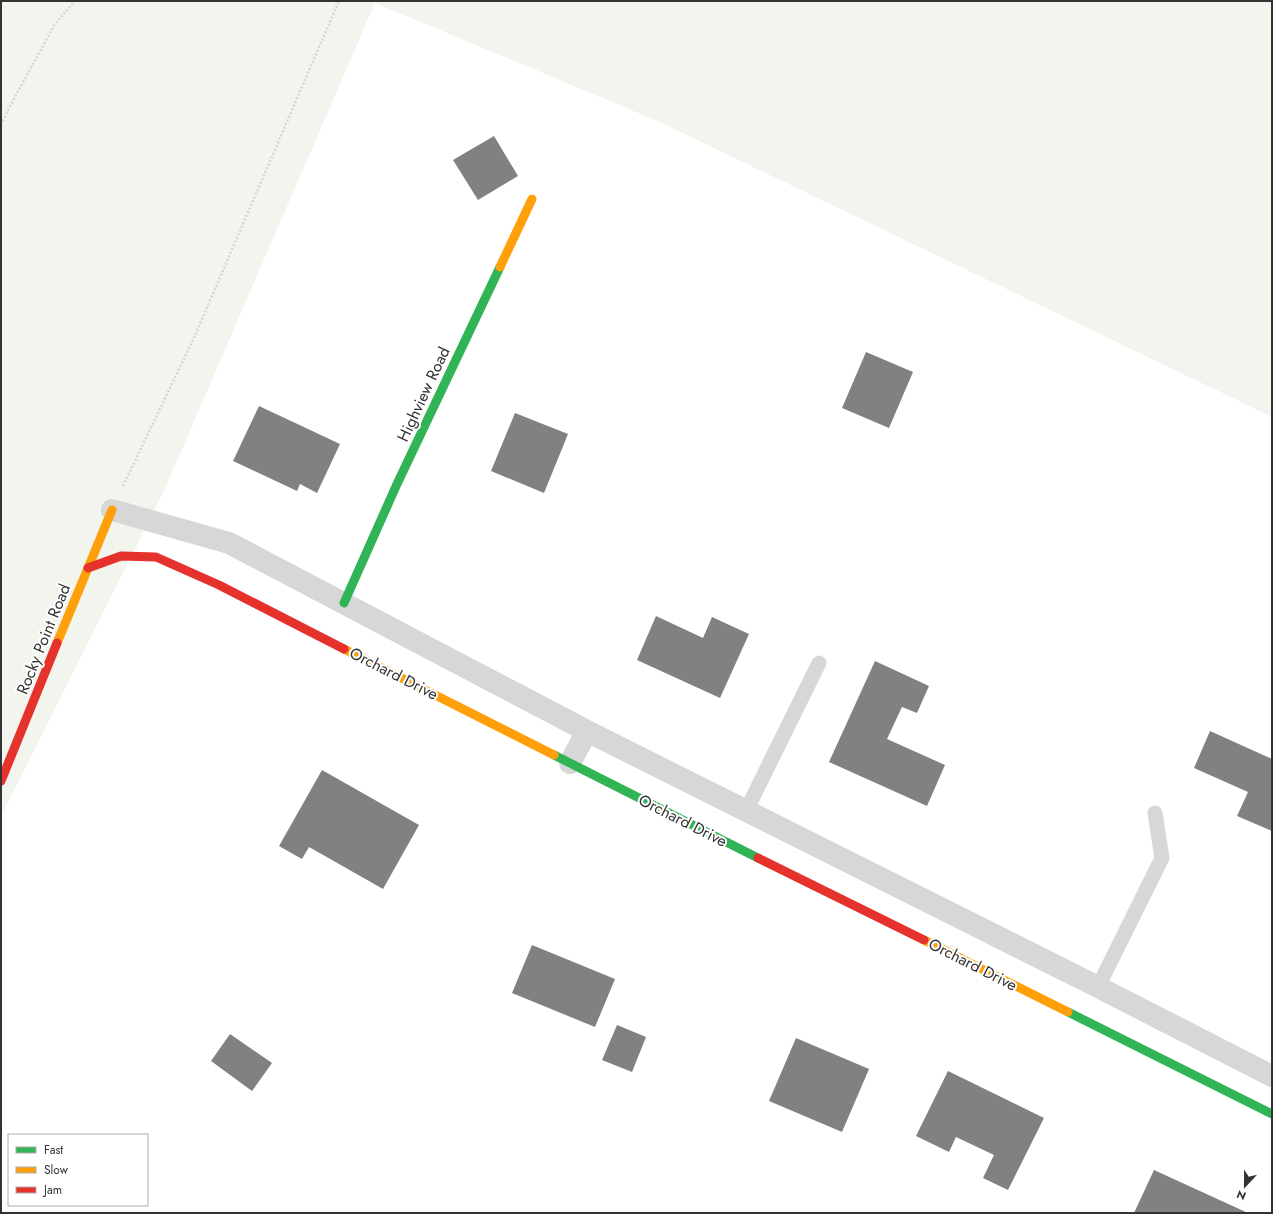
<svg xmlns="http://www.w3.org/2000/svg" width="1273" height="1214" viewBox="0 0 1273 1214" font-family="Jost,sans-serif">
	<rect width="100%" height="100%" fill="#fff"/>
	<path fill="#f1f5ed" d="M1 1H1272V417L660 122 375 3 163 493 1 816Z"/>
	<path fill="#818181" d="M494 136 518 176 478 200 453 160Z
		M866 352 913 372 889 428 842 408Z
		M259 406 340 444 317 493 300 484 297 491 233 461Z
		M515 413 568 434 544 493 491 471Z
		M656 616 703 638 712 617 749 634 720 698 637 660Z
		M875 661 929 686 917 713 902 707 887 739 945 765 927 806 829 762Z
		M1210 731 1272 759V831L1237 816 1248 792 1194 768Z
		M322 770 419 825 383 889 309 847 302 859 279 846Z
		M532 945 615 979 595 1027 512 993Z
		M617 1025 646 1037 632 1072 602 1060Z
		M230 1034 272 1063 252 1091 211 1061Z
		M796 1038 869 1069 842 1132 769 1101Z
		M948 1071 1044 1118 1008 1190 983 1178 994 1155 956 1137 949 1152 916 1136Z
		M1154 1170 1248 1213H1134Z"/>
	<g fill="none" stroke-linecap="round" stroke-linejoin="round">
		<path stroke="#d6d6d6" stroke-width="2.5" stroke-dasharray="2 2" stroke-linecap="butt" d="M1 125 10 106 55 24 75 1
			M123 486 193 340 339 1"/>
		<path stroke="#d7d7d7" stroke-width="15" d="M746 811 819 663
			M1098 987 1162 858 1155 813"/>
		<path stroke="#d7d7d7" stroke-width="22" d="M112 510 229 543 587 731 1098 987 1272 1076
			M570 763 587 731"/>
		<path stroke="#30b455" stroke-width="9" d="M344 603 397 484 500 267
			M554 755 758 858
			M1068 1012 1272 1114"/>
		<path stroke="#ff9f0a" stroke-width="9" d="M500 267 532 199
			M57 643 112 510
			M344 649 554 755
			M924 940 1068 1012"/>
		<path stroke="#e5322d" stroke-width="9" d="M88 568 121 556 156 557 219 585 344 649
			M1 781 57 643
			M758 858 924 940"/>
	</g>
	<g text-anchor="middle" stroke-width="4" stroke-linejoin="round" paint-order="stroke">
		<g font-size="16" fill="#333" stroke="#fff">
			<text transform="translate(423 394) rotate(-65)" y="6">Highview Road</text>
			<text transform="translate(43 639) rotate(-68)" y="6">Rocky Point Road</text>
			<text transform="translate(394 673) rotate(27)" y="6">Orchard Drive</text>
			<text transform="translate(683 820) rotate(27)" y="6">Orchard Drive</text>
			<text transform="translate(973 964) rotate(27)" y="6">Orchard Drive</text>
		</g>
	</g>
	<rect width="1273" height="1214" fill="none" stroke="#333333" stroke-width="4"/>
	<rect x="8" y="1134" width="140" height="72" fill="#ffffff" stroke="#adadad"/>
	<rect x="16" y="1147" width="20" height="6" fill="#30b455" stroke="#adadad"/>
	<text x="44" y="1154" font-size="12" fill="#333333">Fast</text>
	<rect x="16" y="1167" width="20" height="6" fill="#ff9f0a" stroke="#adadad"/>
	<text x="44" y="1174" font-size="12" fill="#333333">Slow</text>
	<rect x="16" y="1187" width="20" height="6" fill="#e5322d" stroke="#adadad"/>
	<text x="44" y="1194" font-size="12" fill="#333333">Jam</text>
	<g transform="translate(1245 1186) rotate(202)" stroke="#ffffff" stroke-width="3" paint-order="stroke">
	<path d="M0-3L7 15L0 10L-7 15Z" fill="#333333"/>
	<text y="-6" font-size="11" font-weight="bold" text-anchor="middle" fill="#333333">N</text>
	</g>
</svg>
